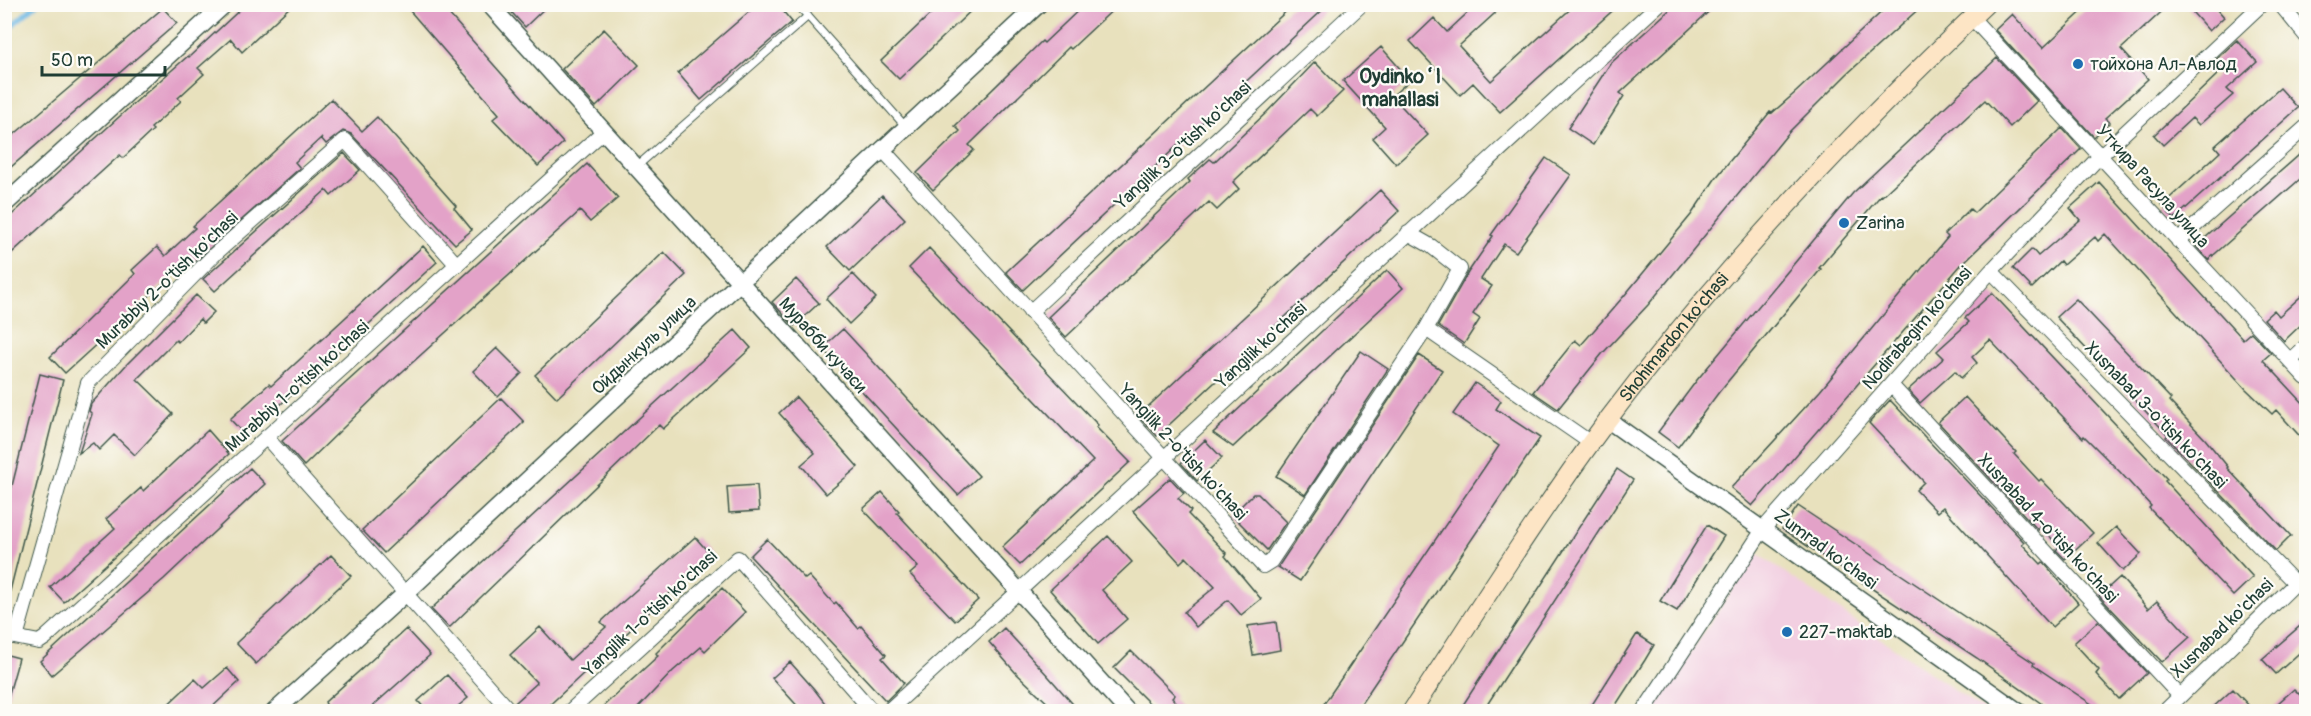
<svg xmlns="http://www.w3.org/2000/svg" width="2311" height="716" viewBox="0 0 2311 716" font-family="Pangolin,sans-serif">
	<rect width="100%" height="100%" fill="#fdfcf7"/>
	<filter id="ink" filterUnits="userSpaceOnUse"><feTurbulence type="fractalNoise" baseFrequency=".0167" numOctaves="2"/><feDisplacementMap in="SourceGraphic" scale="12" xChannelSelector="R" yChannelSelector="G"/><feConvolveMatrix kernelMatrix="1 2 1 2 8 2 1 2 1" color-interpolation-filters="sRGB"/></filter>
	<filter id="wash" filterUnits="userSpaceOnUse"><feTurbulence type="fractalNoise" baseFrequency=".008" numOctaves="4" result="noise"/><feDisplacementMap in="SourceGraphic" scale="24" xChannelSelector="R" yChannelSelector="G"/><feGaussianBlur stdDeviation="1.35" result="paint"/><feColorMatrix in="noise" values="0 0 0 0 0 0 0 0 0 0 0 0 0 0 0 0 0 1.4 0 .05"/><feComposite in="paint" operator="in"/></filter>
	<g filter="url(#wash)">
		<rect width="100%" height="100%" fill="#e8e1bd"/>
		<path fill="#f2cfe1" d="M1757 553 1985 711 1651 712Z"/>
		<g fill="none" stroke-linecap="round" stroke-linejoin="round">
			<path stroke="#69b6e3" stroke-width="5" d="M4 32 37 4"/>
		</g>
		<g id="blocks">
			<path fill="#e3a2c8" d="M246 4H293L242 52 231 39 198 68 204 74 178 98 181 101 151 128 153 130 123 158 120 155 4 260V222L131 106 188 56 189 57Z
				M404 4H440L563 143 538 166 493 119 499 114Z
				M504 4H549L525 27Z
				M758 4H777L792 22 701 100 678 73Z
				M941 4H978L899 79 881 61Z
				M1085 4H1119L1071 49 1069 47 969 145 974 150 933 190 917 173 960 131 955 126 1042 41 1044 43Z
				M1294 4H1329L1023 290 1006 272Z
				M1477 4H1505L1459 46 1491 81 1576 4H1620L1500 112 1473 83 1460 95 1410 41 1434 18 1447 32Z
				M1676 4H1717L1620 93 1624 96 1593 145 1568 128 1610 64Z
				M1890 4H1924L1847 74 1790 131 1648 305 1602 354 1558 409 1533 392 1575 340 1581 345 1624 296 1691 215 1715 179 1770 112 1772 113 1796 92Z
				M2090 4H2170L2121 49 2148 79 2105 118 2110 122 2094 137 1995 30 2012 14 2043 48Z
				M2185 4H2213L2224 17 2209 31Z
				M163 8 177 23 4 173V143Z
				M604 29 639 65 596 107 562 69Z
				M2237 40 2257 62 2227 89 2233 95 2199 125 2192 118 2163 145 2154 135 2218 74 2210 65Z
				M1381 47 1410 80 1392 96 1428 135 1396 164 1373 138 1385 127 1343 81Z
				M1997 58 2037 101 2010 127 1985 100 1882 196 1881 195 1819 268 1821 269 1719 392 1678 447 1658 432 1697 380 1853 193Z
				M1315 62 1343 91 1317 116 1310 109 1233 182 1239 189 1217 210 1209 202 1066 337 1048 317 1190 182 1188 179 1210 159 1214 162 1267 112Z
				M2280 88 2298 108 2174 219 2162 205 2220 152 2215 146Z
				M331 99 362 131 377 117 456 206 454 208 472 230 455 244 351 134 343 131 326 144 321 138 295 162 300 168 190 266 186 262 182 266 65 373 50 357 135 274 132 270 157 247 165 256 195 228 193 226Z
				M2062 128 2081 149 1961 265 1752 506 1731 488 1820 391 1948 237 1945 234 1970 209 1974 213Z
				M2307 148V173L2208 260 2196 246Z
				M344 153 360 170 331 196 326 190 215 291 203 279Z
				M1546 158 1571 175 1516 252 1504 244 1481 279 1492 286 1473 314 1480 319 1464 344 1438 326 1469 271 1493 236 1491 235Z
				M587 164 618 198 590 222 580 211 382 390 304 466 282 441Z
				M2099 182 2243 339 2251 332 2271 353 2263 360 2307 407V444L2276 410 2272 414 2246 389 2105 234 2098 241 2095 237 2063 265 2060 261 2032 288 2013 268 2032 249 2038 256 2080 220 2070 208Z
				M1380 190 1399 211 1157 436 1138 416Z
				M882 195 905 219 850 271 827 247Z
				M423 246 437 262 246 436 230 419 269 384 271 386Z
				M929 248 1098 425 1096 427 1130 462 1020 565 1002 547 1093 461 909 268Z
				M664 252 686 275 557 398 535 375Z
				M1387 270 1403 288 1344 343 1233 447 1213 433Z
				M853 274 876 298 849 324 826 299Z
				M796 279 819 303 794 326 772 302Z
				M2307 291V319L2284 341 2264 319 2274 310 2279 316Z
				M1992 293 2167 479 2165 481 2253 577 2233 596 2149 508 2151 506 2120 472 2084 436 2083 438 1990 340 1972 357 1977 363 1961 378 1955 371 1920 403 1908 390 1944 358 1937 351 1969 322 1965 318Z
				M196 295 214 312 203 323 200 319 178 342 176 340 137 379 173 414 135 455 114 435 99 450 93 443 79 453 92 414 89 411 91 404 127 364Z
				M2076 299 2171 399 2169 401 2205 439 2228 467 2227 468 2291 536 2276 551 2166 437 2168 435 2056 317Z
				M843 329 979 476 958 495 822 348Z
				M735 330 751 348 663 429 659 425 449 628 431 609Z
				M497 348 522 373 498 397 473 371Z
				M1361 351 1388 369 1305 495 1276 476Z
				M1419 355 1442 370 1300 581 1278 567Z
				M40 374 63 380 9 595H4V518Z
				M1475 383 1501 401 1496 409 1540 438 1356 711H1319L1499 446 1453 414Z
				M796 397 858 467 826 494 801 465 815 453 779 413Z
				M1965 397 2016 452 2014 454 2039 481 2041 479 2093 533 2065 559 2056 550 2059 547 2041 526 2038 530 1938 422Z
				M501 398 524 422 384 553 362 530Z
				M1890 400 2024 542 2022 544 2041 564 2043 562 2051 571 2078 603 2052 627 1943 507 1937 512 1916 490 1924 482 1869 423Z
				M208 430 229 454 64 602 50 587 115 528 106 519 141 488 143 491Z
				M1205 440 1222 458 1197 481 1181 463Z
				M250 468 265 484 164 579 52 675 40 661Z
				M1617 469 1633 480 1483 711H1459Z
				M1170 478 1184 493 1178 498 1191 511 1188 514 1227 554 1225 556 1261 599 1241 615 1228 600 1196 627 1184 612 1215 587 1186 557 1180 563 1133 511Z
				M757 485 759 511 729 513 727 487Z
				M882 492 899 511 897 513 978 600 955 621 910 574 918 567 863 509Z
				M1253 494H1258L1286 522 1267 550 1232 515Z
				M1798 506 2034 663 2033 665 2102 711H2052L1977 658 1815 551 1782 529Z
				M1707 525 1724 536 1677 611 1660 601Z
				M2116 527 2141 554 2123 571 2098 543Z
				M1108 536 1132 562 1102 590 1127 619 1098 644 1050 590Z
				M695 537 711 555 543 711H520L515 703 537 683 510 655 540 627 570 660 606 627 601 622 616 608Z
				M767 539 805 579 809 576 834 604 836 602 858 628 861 626 886 655 882 658 904 683 886 701 750 556Z
				M331 555 351 576 256 664 236 643Z
				M2120 577 2148 609 2157 601 2190 637 2162 662 2099 596Z
				M722 588 745 612 705 651 701 647 673 671 635 711H598L658 656 656 653Z
				M2307 620V646L2276 674 2262 659Z
				M2098 621 2147 673 2119 699 2096 674 2099 670 2074 643Z
				M1276 622 1280 650 1253 655 1248 626Z
				M1004 628 1049 677 1079 711H1056L1015 672 989 642Z
				M406 629 430 655 367 711H318L326 704 325 702Z
				M1637 634 1654 645 1645 660 1612 711H1588Z
				M1131 651 1175 695 1172 698 1184 711H1157L1114 668Z
				M4 654 19 658 8 697 4 696Z
				M790 662 814 689 831 711H802L772 678Z
				M227 668 239 682 208 711H161L195 679 204 688Z
				M447 675 468 698 452 711H427L418 701Z
				M2233 689 2254 711H2209Z
				M2294 689 2307 702 2298 711H2269Z"/>
		</g>
	</g>
	<g filter="url(#ink)">
		<use href="#blocks" fill-opacity="0" stroke="#3d5649" stroke-width="1.5"/>
		<g fill="none" stroke-linecap="round" stroke-linejoin="round">
			<g stroke="#3d5649" stroke-width="9">
				<path id="service" d="M797 4 906 127
					M636 167 808 16"/>
			</g>
			<g stroke="#3d5649" stroke-width="16">
				<path id="minor" d="M2280 4 2306 36
					M1972 18 2306 378
					M882 149 1263 566 1271 561 1426 329 1460 269 1431 246 1408 233
					M2178 241 2306 127
					M1991 271 2295 583
					M1030 312 1362 4
					M1426 329 1591 443
					M2290 361 2306 346
					M1891 385 2179 695
					M266 437 511 712
					M4 635 39 642 45 638 604 131
					M16 637 88 383 215 254 345 140 457 265
					M569 712 738 558 873 712
					M887 712 1659 4
					M1643 712 1764 528 1991 271 2101 155 2262 4
					M2164 712 2306 573"/>
			</g>
			<g stroke="#3d5649" stroke-width="19">
				<path id="tertiary" d="M489 4 1128 712
					M4 205 225 4
					M1608 420 2019 712
					M274 712 406 593 1039 4"/>
			</g>
			<g stroke="#3d5649" stroke-width="20">
				<g id="secondary">
					<path id="s1" d="M1411 712C1475 615 1537 515 1606 422 1719 272 1850 133 1986 4"/>
				</g>
			</g>
			<use href="#service" stroke="#fff" stroke-width="7"/>
			<use href="#minor" stroke="#fff" stroke-width="14"/>
			<use href="#tertiary" stroke="#fff" stroke-width="16"/>
			<use href="#secondary" stroke="#fde5c5" stroke-width="18"/>
		</g>
	</g>
	<g fill="#1f6fb2" stroke="#fdfcf7" stroke-width="2">
		<circle cx="2078" cy="64" r="6"/>
		<circle cx="1844" cy="223" r="6"/>
		<circle cx="1787" cy="632" r="6"/>
	</g>
	<g text-anchor="middle" stroke-width="4.5" stroke-linejoin="round" paint-order="stroke">
		<g font-size="18" fill="#1f3d34" stroke="#fdfcf7" text-anchor="start">
			<text x="2090" y="70">тойхона Ал-Авлод</text>
			<text x="1856" y="229">Zarina</text>
			<text x="1799" y="638">227-maktab</text>
		</g>
		<g font-size="18" fill="#1f3d34" stroke="#fdfcf7">
			<text transform="translate(1183 145) rotate(-43)" y="6">Yangilik 3-o'tish ko'chasi</text>
			<text transform="translate(2153 186) rotate(48)" y="6">Уткира Расула улица</text>
			<text transform="translate(167 280) rotate(-44)" y="6">Murabbiy 2-o'tish ko'chasi</text>
			<text transform="translate(1917 328) rotate(-49)" y="6">Nodirabegim ko'chasi</text>
			<text dy="6" stroke="none"><textPath href="#s1" startOffset="458">Shohimardon ko'chasi</textPath></text>
			<text transform="translate(644 345) rotate(-43)" y="6">Ойдынкуль улица</text>
			<text transform="translate(823 345) rotate(48)" y="6">Мурабби кучаси</text>
			<text transform="translate(1261 345) rotate(-43)" y="6">Yangilik ko'chasi</text>
			<text transform="translate(297 386) rotate(-42)" y="6">Murabbiy 1-o'tish ko'chasi</text>
			<text transform="translate(2156 415) rotate(46)" y="6">Xusnabad 3-o'tish ko'chasi</text>
			<text transform="translate(1183 452) rotate(47)" y="6">Yangilik 2-o'tish ko'chasi</text>
			<text transform="translate(2048 528) rotate(47)" y="6">Xusnabad 4-o'tish ko'chasi</text>
			<text transform="translate(1826 549) rotate(36)" y="6">Zumrad ko'chasi</text>
			<text transform="translate(650 613) rotate(-43)" y="6">Yangilik 1-o'tish ko'chasi</text>
			<text transform="translate(2222 628) rotate(-44)" y="6">Xusnabad ko'chasi</text>
		</g>
		<g font-size="20" font-weight="bold" fill="#1f3d34" stroke="#fdfcf7">
			<text x="1400" y="83">Oydinkoʻl<tspan x="1400" dy="23">mahallasi</tspan></text>
		</g>
	</g>
	<rect width="2311" height="716" fill="none" stroke="#fdfcf7" stroke-width="24"/>
	<path d="M42 66v9h123v-9" fill="none" stroke="#1f3d34" stroke-width="3"/>
	<text x="51" y="66" font-size="18" fill="#1f3d34" stroke="#fdfcf7" stroke-width="4.5" paint-order="stroke">50 m</text>
</svg>
